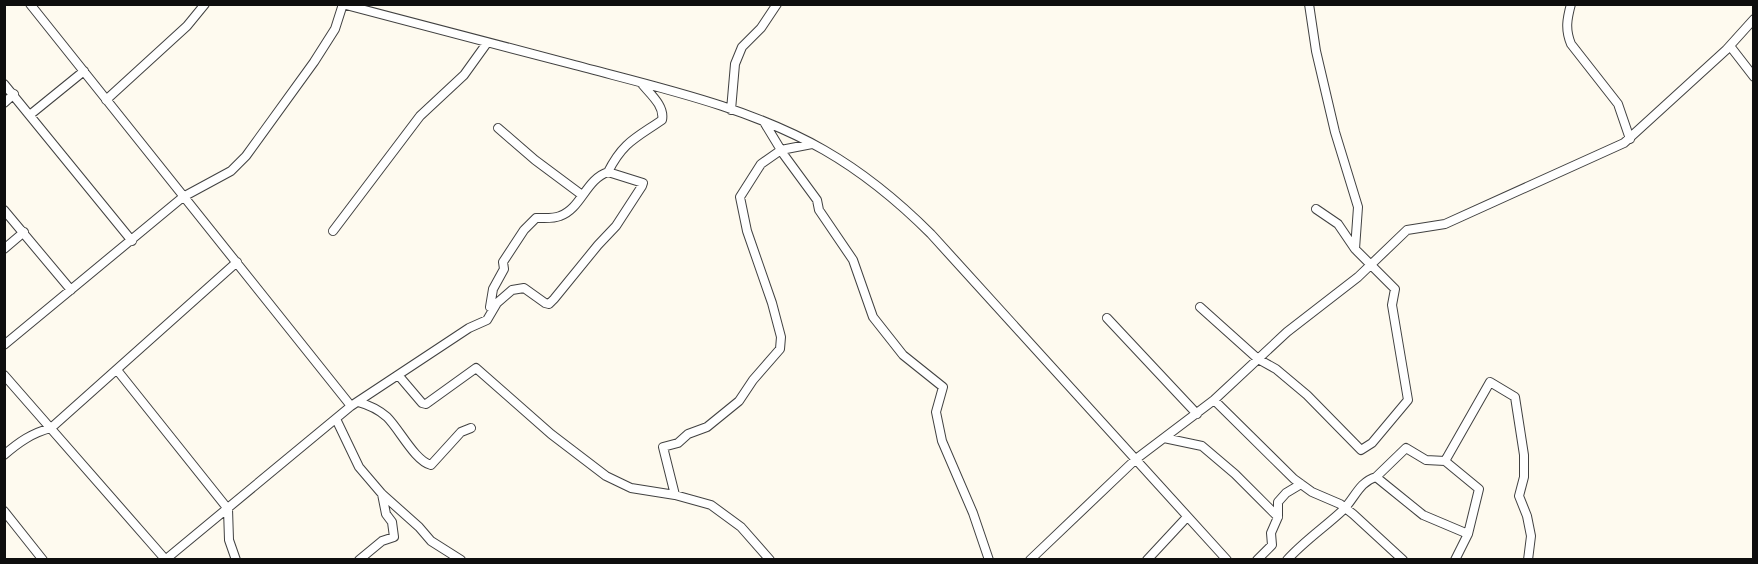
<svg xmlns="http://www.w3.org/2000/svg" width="1758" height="564" viewBox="0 0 1758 564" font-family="Merriweather,serif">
	<rect width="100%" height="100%" fill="#fefaef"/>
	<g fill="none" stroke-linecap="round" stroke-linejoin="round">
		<g stroke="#414141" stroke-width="10">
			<path id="minor" d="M30 4 351 406 165 560
				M342 4C418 24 494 44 571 64 656 87 747 106 824 150 864 173 899 202 931 234L1227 560
				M1571 4C1567 19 1565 29 1571 44L1618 104 1630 139
				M1730 46 1754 77
				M4 84 132 241
				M106 100 187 26 205 4
				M4 103 14 94
				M731 110 735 64 742 47 761 28 777 4
				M31 114 84 71
				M764 122 784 155 817 200 819 210 853 260 873 317 903 355 943 387 936 412 942 441 973 513 989 560
				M498 128 535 160 582 195
				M1316 209 1338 224 1355 249
				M4 210 71 290
				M333 231 420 116 464 75 487 43
				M4 249 24 232
				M490 307 493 289 504 269 503 262 524 230 536 218C544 218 553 219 560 216 581 209 586 179 608 172
				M1200 307 1258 359 1276 369 1307 395 1361 450 1372 443 1408 400 1392 305 1395 289 1355 249 1358 207 1335 132 1316 51 1309 4
				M1107 318 1197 414
				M4 345 183 197 231 171 246 156 314 62 335 29 343 4
				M117 370 228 509 229 540 236 560
				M4 375 165 559
				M399 376 422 403 426 404 476 368 551 434 606 476 631 488 675 495 711 505 741 527 770 560
				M1214 400 1294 479 1312 492 1340 504 1353 514 1403 560
				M358 402C369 405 378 409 387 417 400 430 415 461 431 465L461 432 471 428
				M351 406 469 328 487 320 497 303 512 290 524 288 545 303 549 304 554 299 598 245 616 226 642 186 643 183 608 172C623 142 636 138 662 120 665 106 650 94 642 84
				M336 419 359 467 382 494 419 527 431 541 461 560
				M1164 438 1202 446 1235 474 1278 517
				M4 455C19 442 32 433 51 428L237 262
				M1445 461 1490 382 1515 397 1524 455V477L1519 496 1527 516 1531 536 1528 560
				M1376 477 1406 448 1426 460 1445 461 1479 489 1468 534 1455 560
				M675 495 663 447 678 443 688 434 707 427 739 401 753 380 780 349 781 337 772 303 747 231 740 197 761 164 781 150 812 144
				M4 511 43 560
				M359 560 382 541 394 537 392 522 386 514 382 494
				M1030 560 1136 459 1214 400 1287 332 1358 277 1407 230 1445 224 1624 143 1726 50 1754 19
				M1147 560 1187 517
				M1257 560 1272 545 1271 533 1278 517V502L1286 493 1301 484
				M1287 560C1304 541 1325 527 1343 510 1355 498 1359 482 1376 477L1423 515 1468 534"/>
		</g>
		<use href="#minor" stroke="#fff" stroke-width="8"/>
	</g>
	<rect width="1758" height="564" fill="none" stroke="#0e0e0e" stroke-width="12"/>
</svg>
